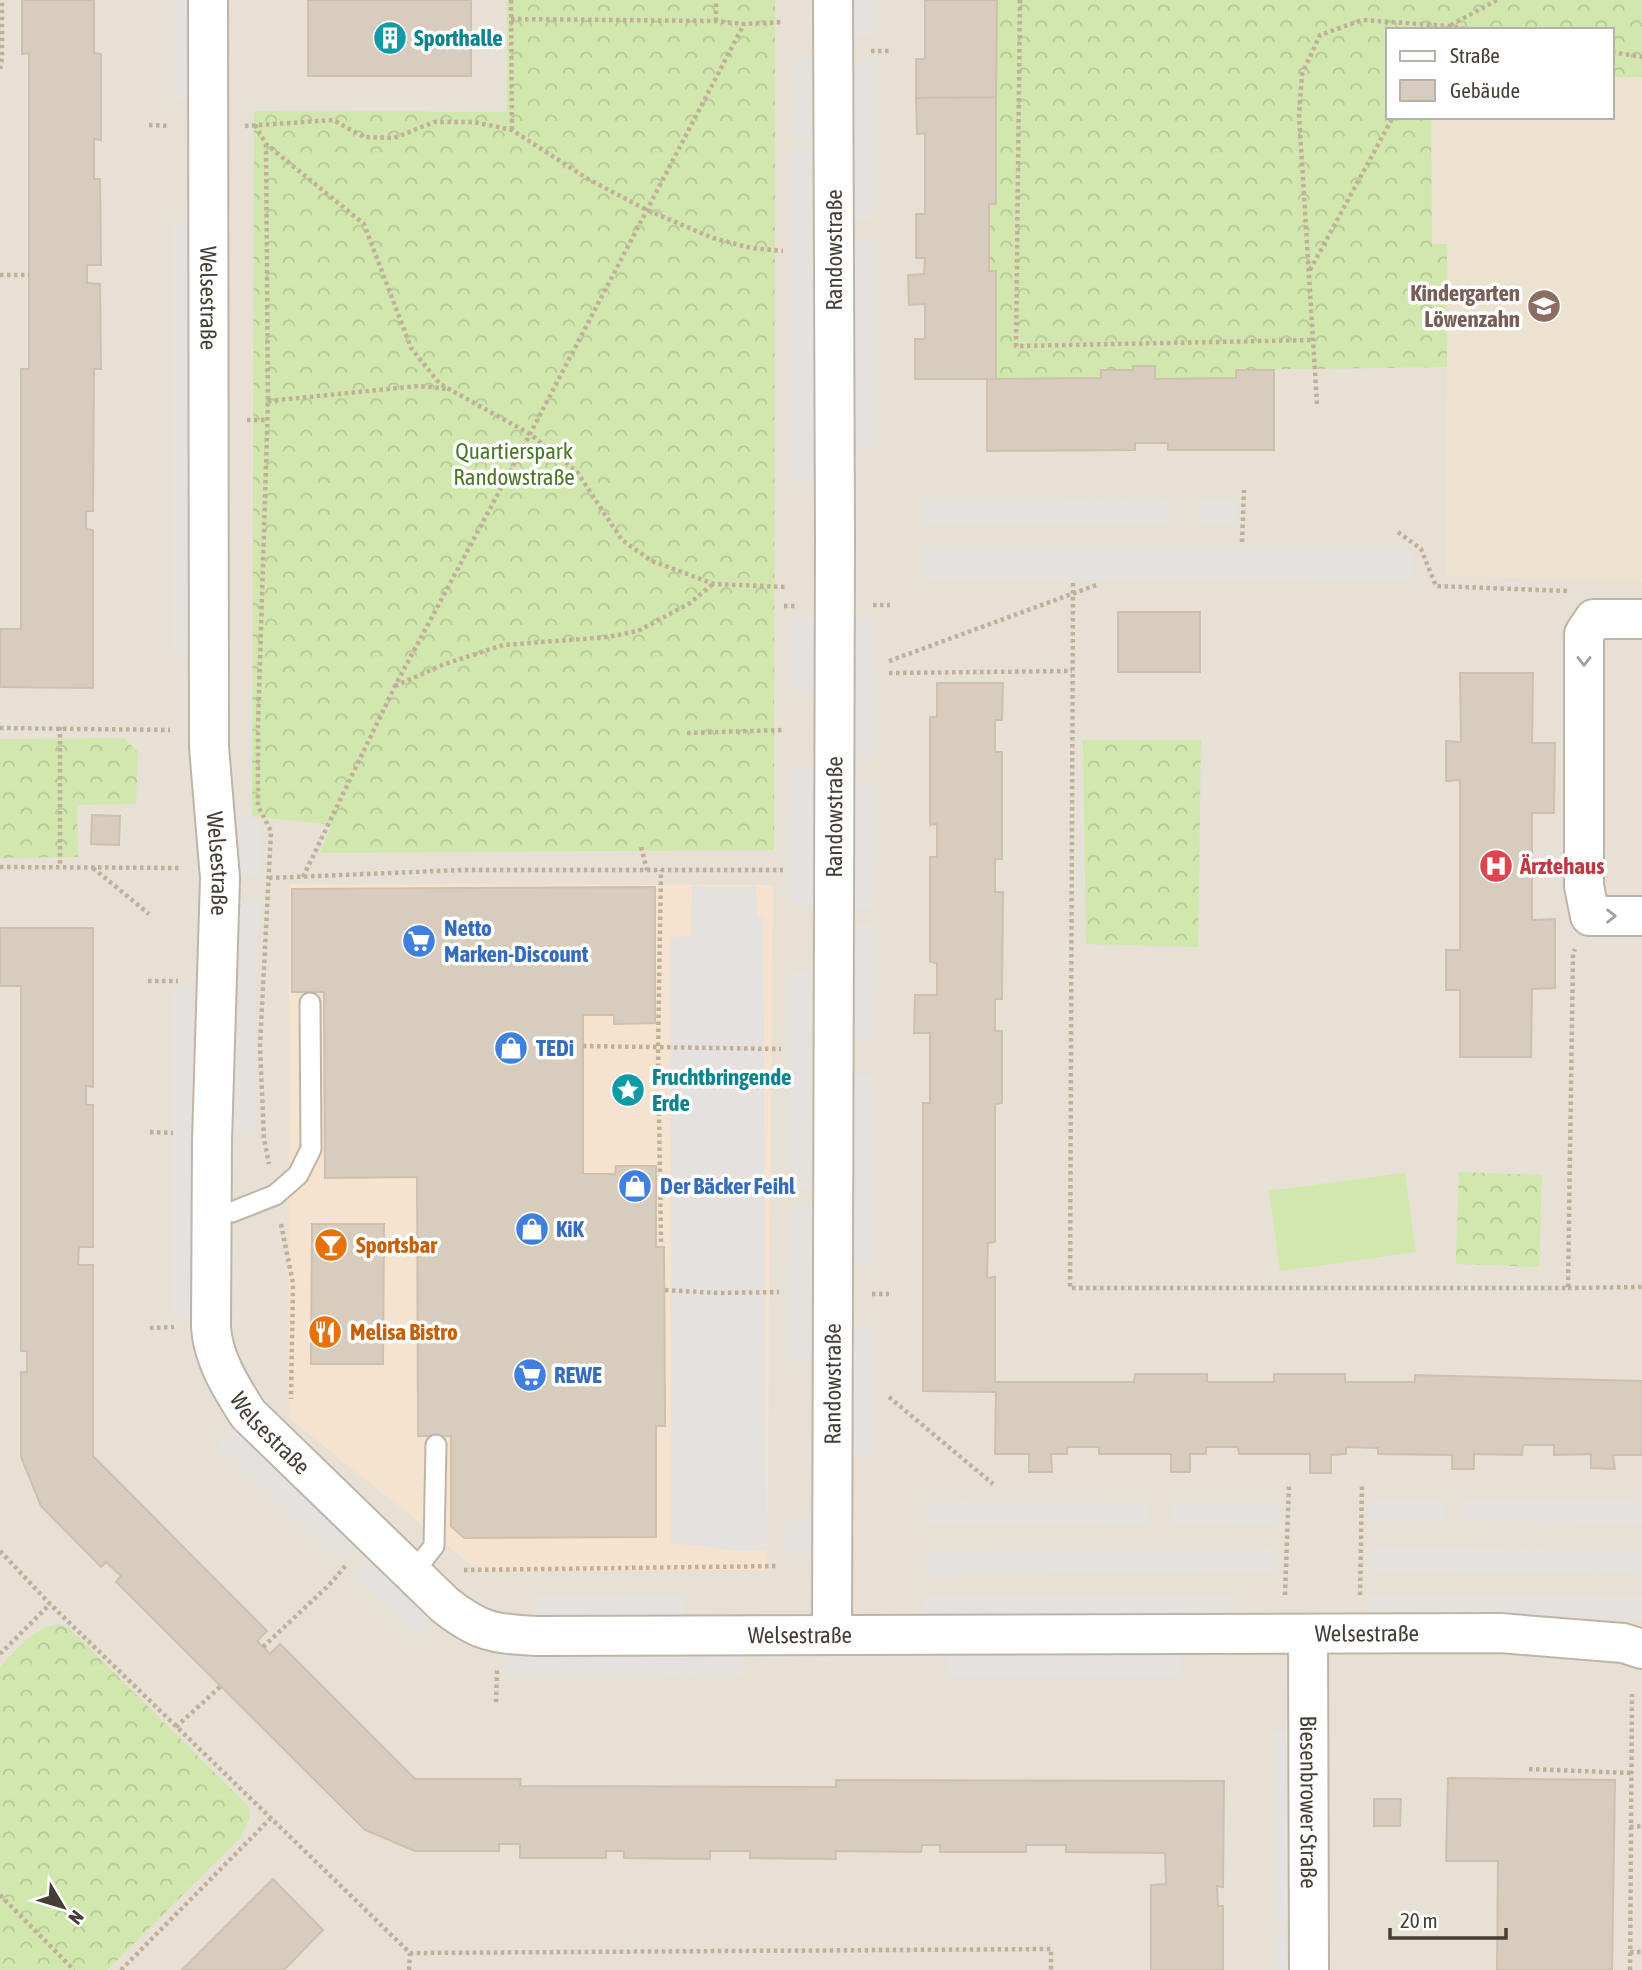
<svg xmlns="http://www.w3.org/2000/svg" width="1642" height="1970" viewBox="0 0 1642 1970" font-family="'Asap Condensed',sans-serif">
	<defs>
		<pattern id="forest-crowns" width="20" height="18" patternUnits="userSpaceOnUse" patternTransform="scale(1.75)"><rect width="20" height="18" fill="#d1e7ae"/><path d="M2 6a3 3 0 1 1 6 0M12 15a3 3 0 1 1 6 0" fill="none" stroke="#b5c796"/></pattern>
	</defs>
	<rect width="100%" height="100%" fill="#f3eee6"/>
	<path fill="#e7e0d4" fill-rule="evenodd" d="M0 0H1642V1970H0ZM1388 30H1612V117H1388Z"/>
	<path fill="#f5e3d0" d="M289 884 773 885 767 1570 479 1571 289 1418Z"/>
	<path fill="#ece2cf" d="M1612 77H1642V582L1445 576 1447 245H1432L1431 117H1612Z"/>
	<path fill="url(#forest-crowns)" d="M507 0H775L774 850 320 853 332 825 252 816 254 111 507 112Z
		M997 0H1642V77H1612V30H1388V117H1431L1432 244H1447V367L1237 370 1236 378 1155 379V366H1134L1133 370 1101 378 996 379V272L989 271V204L996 203Z
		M124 738 138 752 136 804 77 805 78 857 0 858V739Z
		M1083 740H1201L1198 947 1086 944Z
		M1459 1172 1542 1175 1539 1267 1456 1264Z
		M59 1624 69 1628 249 1807V1819L240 1838 107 1970H0V1667C18 1649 33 1627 59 1624Z"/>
	<path fill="#d1e7ae" d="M1405 1173 1416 1252 1280 1271 1269 1191Z"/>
	<path fill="#e4e1de" d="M174 0H198V98L174 99Z
		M852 0H873V36H852Z
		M793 58H815V137H793Z
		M873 61V219H850L851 62Z
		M792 149 815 150 814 482 792 481Z
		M173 223H197V655H173Z
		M850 239 873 240V448H849Z
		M1237 500V523H1199L1198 501Z
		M1170 501 1171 523 922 525V502Z
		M922 550 1411 551V581L922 579Z
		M815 615V691L792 690V616Z
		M849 616H872L873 762H850Z
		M792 769H815L814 906 791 905Z
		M849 783H873L872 909H850Z
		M237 808 261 825 260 876H238Z
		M692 886H756L757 916 763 917 767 1550 735 1551 695 1545 671 1544 670 937 691 936Z
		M236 901 261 903 255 955 254 1130 229 1131Z
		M850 925H873L872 1039 850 1038Z
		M790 972H813V1188H791Z
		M172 986H195L194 1315 172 1314Z
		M872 1074V1265L848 1264 850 1075Z
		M815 1206V1361L791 1362 792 1207Z
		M871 1325 872 1455 848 1454 849 1326Z
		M233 1427 354 1542 338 1559 217 1445Z
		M1443 1500V1522H1369V1501Z
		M1463 1500H1624L1642 1502V1524L1464 1521Z
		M926 1501 1148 1503V1525L926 1523Z
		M1171 1503H1279V1525L1171 1524Z
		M786 1521H813V1554H786Z
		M1370 1548 1640 1550 1642 1574 1370 1572Z
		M1274 1549V1572L926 1575V1551Z
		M368 1556 433 1617 417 1635 352 1573Z
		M684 1595V1617L537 1618V1596Z
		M924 1596H1233V1618L925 1619Z
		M1369 1596 1642 1597V1619H1369Z
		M503 1652 745 1653V1675L503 1674Z
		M947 1655H1182L1181 1677H946Z
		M1273 1732H1295V1922H1273Z
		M1274 1934H1295V1970H1274Z"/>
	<path fill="#d7ccbe" stroke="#cfc0ae" stroke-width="2" d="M22 0H94V53L101 54V140L94 139V179H100L101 265H87V283L100 284 101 369H94L93 511H86V529L93 530V688L0 687V629H21V369H29V53L22 54Z
		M308 0H471V76H308Z
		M925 0H997L996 97 916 98V59H925Z
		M996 97V204H989V271H996V379H915V339H925V304L909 305 908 275 924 274 925 258H916V214H925V133L917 134 916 98Z
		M1133 366H1155V379L1236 378V370H1274V450H1168V443H1135V450L987 451V379L1101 378V370H1133Z
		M1118 612H1200V672H1118Z
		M1460 673H1533L1532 743H1555L1554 813H1532V920L1555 919V988L1532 989 1531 1057H1460V990H1446V950H1460V780L1446 781V741L1461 742Z
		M937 683H1003L1002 720H995V752H1002V859H995V892H1003L1002 999H995V1031H1002V1103L995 1104V1242L988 1243 987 1278 995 1277V1382H1134L1135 1374H1207V1382H1274V1374H1345V1382H1415V1375L1642 1381V1455H1613L1615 1469 1591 1468V1454L1554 1455V1445H1523L1522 1455 1474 1454V1469H1452V1455L1378 1454V1448L1346 1447V1454L1331 1455V1473H1310V1454H1239L1238 1447H1206V1454H1190V1472H1171V1454H1099V1447H1067V1454H1051L1052 1472H1029V1454H995L996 1392 923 1391V1103H930V1033H914L915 995H937V963L930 962V857H937V824L930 825V717H937Z
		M92 815 120 816 119 845 91 844Z
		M655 887V1023L614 1024V1015H583V1174H615L616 1166H656V1247H664L665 1426H656V1537L464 1538 451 1526V1436H418L417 1177 325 1178 324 992H292V889Z
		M0 928H93V1087L86 1086V1105H93V1247H79L78 1265H93V1456L267 1631 257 1641 270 1654 280 1644 415 1779H521L520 1786 836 1787V1780L1224 1781 1223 1887 1217 1886 1218 1906H1223V1970H1151V1885L1166 1884 1165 1853 1066 1852V1845H1026V1852H940V1845H922L921 1852 835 1851 836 1859 750 1858V1851H710V1859L624 1858V1851H606V1858H520V1844H499V1851H415L365 1830 116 1582 121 1576 106 1562 101 1567 41 1506 21 1457V1372H27V1351H21V986H0Z
		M312 1224H384L383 1364H311Z
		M1448 1778 1615 1780 1612 1970H1497L1498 1861H1446Z
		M1374 1799H1401L1400 1826H1374Z
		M273 1879 323 1930 284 1970H182Z"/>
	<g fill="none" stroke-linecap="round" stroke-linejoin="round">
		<g stroke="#beb5a8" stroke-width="23">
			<path id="service" d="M232 1212 275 1195 298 1175 311 1149 310 1003
				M412 1574 434 1546 436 1445"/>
		</g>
		<g stroke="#beb5a8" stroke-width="42">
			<g id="minor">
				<path id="s1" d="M208 0 209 747 220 878 212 1141 211 1327C213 1359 231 1387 248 1414L445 1605C479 1632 494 1634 537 1636L1500 1633 1623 1643 1642 1649"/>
				<path d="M1642 619H1594L1584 634V886L1590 916H1642"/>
				<path id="s2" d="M832 1634 835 540 833 0"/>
				<path id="s3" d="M1308 1634 1309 1970"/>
			</g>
		</g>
		<path stroke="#c0b099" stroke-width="4.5" stroke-dasharray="3.5 3.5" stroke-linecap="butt" d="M511 0 512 130
			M1020 0 1016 346 1313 340
			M511 19 716 21 744 24 782 22
			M716 21V0
			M1446 30 1449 26 1497 0
			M871 51H891
			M1612 52 1642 57
			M0 69 2 58V0
			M149 125 170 126
			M255 125 266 144 364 224 411 348 440 384 530 434 577 472 622 540 652 561 714 584 785 587
			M245 126 333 120 364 137 394 138 434 122H474L512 130 588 179 647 210 713 238 751 248 783 251
			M266 144 268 401 258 725V806L271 831 260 1046 264 1139 269 1164
			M1310 270 1393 117
			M0 275H29
			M268 401 418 386 448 389
			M1317 404 1299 115 1302 74 1320 35 1362 20 1449 26 1472 30
			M247 420H267
			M1398 532 1421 549 1436 586 1568 591
			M1242 542 1244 490
			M1073 583 1070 1288H1568L1573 954 1575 949
			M873 605H890
			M784 606H798
			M889 661 1099 584
			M889 673 1072 671
			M395 686 442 665 503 645 608 637 638 631 690 603 713 584
			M60 727V867
			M0 728 170 730
			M687 733 783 730
			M641 847 647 870
			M0 867 181 868
			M93 868 149 914
			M303 877 395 686 530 434 744 24
			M269 878 462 870H783
			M148 981H178
			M583 1046 781 1049
			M150 1132 173 1133
			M281 1224 293 1283 291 1399
			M661 1242 658 1048 661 870
			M1568 1288 1642 1287
			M665 1290 718 1293 779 1292
			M872 1294H889
			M150 1328 174 1327
			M889 1397 993 1484
			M0 1551 50 1604 410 1953 1051 1949V1970
			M464 1570 778 1566
			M1285 1595 1289 1485
			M1360 1595 1362 1485
			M263 1647 330 1584 347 1564
			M0 1654 50 1604
			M496 1702 497 1670
			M176 1727 221 1686
			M1529 1769 1631 1773
			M1630 1827 1642 1826
			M0 1895 74 1970
			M1630 1952H1642
			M121 1970 270 1819
			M409 1970 410 1953
			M1630 1970 1632 1694"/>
		<use href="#service" stroke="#fff" stroke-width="19"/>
		<use href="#minor" stroke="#fff" stroke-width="38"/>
	</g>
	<defs><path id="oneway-chevron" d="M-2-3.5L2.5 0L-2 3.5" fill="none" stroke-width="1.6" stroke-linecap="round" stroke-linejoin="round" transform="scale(1.75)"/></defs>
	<g stroke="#a29e9a">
		<use href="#oneway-chevron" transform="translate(1584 661) rotate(90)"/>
		<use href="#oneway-chevron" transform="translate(1611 916)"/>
	</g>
	<defs>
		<g id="building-disc" transform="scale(1.75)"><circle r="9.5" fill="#0f9aa8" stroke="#fff"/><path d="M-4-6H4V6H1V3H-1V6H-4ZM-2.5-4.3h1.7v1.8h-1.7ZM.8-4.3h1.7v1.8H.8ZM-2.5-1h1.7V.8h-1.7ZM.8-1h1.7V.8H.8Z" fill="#fff"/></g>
		<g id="school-disc" transform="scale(1.75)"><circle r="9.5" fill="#8d6e63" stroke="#fff"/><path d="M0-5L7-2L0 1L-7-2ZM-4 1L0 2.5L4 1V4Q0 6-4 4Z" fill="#fff"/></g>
		<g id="hospital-disc" transform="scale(1.75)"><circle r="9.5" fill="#e0444e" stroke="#fff"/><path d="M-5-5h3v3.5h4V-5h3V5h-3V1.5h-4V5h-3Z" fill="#fff"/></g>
		<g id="supermarket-disc" transform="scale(1.75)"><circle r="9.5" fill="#3f7fe0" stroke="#fff"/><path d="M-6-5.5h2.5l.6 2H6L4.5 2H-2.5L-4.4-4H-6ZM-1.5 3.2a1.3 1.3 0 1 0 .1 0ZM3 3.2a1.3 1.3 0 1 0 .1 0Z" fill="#fff"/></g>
		<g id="shop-disc" transform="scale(1.75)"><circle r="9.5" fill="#3f7fe0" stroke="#fff"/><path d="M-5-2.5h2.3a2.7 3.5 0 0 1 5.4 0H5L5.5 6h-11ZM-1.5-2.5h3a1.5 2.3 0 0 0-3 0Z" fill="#fff"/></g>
		<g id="sight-disc" transform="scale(1.75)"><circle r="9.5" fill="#0f9aa8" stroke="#fff"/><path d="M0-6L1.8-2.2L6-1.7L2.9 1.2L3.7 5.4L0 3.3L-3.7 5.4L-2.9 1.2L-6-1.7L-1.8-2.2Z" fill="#fff"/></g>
		<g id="bar-disc" transform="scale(1.75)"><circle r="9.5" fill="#e8710a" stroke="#fff"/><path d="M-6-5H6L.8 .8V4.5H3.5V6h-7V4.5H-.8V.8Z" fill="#fff"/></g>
		<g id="restaurant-disc" transform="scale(1.75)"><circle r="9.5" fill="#e8710a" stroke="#fff"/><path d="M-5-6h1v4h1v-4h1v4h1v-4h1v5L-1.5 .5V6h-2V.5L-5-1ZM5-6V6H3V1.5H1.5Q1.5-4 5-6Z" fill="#fff"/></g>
	</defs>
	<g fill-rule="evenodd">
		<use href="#building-disc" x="390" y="38"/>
		<use href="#school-disc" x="1544" y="306"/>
		<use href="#hospital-disc" x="1496" y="866"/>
		<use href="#supermarket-disc" x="419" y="941"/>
		<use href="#shop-disc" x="511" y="1048"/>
		<use href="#sight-disc" x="628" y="1090"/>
		<use href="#shop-disc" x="635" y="1186"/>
		<use href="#shop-disc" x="532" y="1229"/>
		<use href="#bar-disc" x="331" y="1245"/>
		<use href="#restaurant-disc" x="325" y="1332"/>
		<use href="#supermarket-disc" x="530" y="1375"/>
	</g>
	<g text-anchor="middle" stroke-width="7" stroke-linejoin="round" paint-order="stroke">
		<g font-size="23" font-weight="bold" fill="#0d838f" stroke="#fff" text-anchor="start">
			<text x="414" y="46">Sporthalle</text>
			<text x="652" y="1085">Fruchtbringende<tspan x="652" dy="26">Erde</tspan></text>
		</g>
		<g font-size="23" fill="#453e35" stroke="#fff">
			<text transform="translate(834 250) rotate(-90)" y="8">Randowstraße</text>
			<text dy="8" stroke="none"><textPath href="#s1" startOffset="298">Welsestraße</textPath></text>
			<text dy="8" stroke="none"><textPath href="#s2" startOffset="817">Randowstraße</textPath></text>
			<text dy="8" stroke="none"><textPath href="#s1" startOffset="864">Welsestraße</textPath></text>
			<text dy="8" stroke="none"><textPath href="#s2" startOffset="250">Randowstraße</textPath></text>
			<text dy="8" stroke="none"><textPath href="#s1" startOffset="1452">Welsestraße</textPath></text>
			<text dy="8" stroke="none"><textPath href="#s1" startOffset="2060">Welsestraße</textPath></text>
			<text dy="8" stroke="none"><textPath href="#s1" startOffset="2627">Welsestraße</textPath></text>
			<text dy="8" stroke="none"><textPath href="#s3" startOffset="168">Biesenbrower Straße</textPath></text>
		</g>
		<g font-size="23" font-weight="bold" fill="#785e54" stroke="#fff" text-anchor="end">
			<text x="1520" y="301">Kindergarten<tspan x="1520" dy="26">Löwenzahn</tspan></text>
		</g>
		<g font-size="23" fill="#4b7729" stroke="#fff">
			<text x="514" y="459">Quartierspark<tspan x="514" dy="26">Randowstraße</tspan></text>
		</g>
		<g font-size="23" font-weight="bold" fill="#be3a42" stroke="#fff" text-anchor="start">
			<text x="1520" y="874">Ärztehaus</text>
		</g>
		<g font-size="23" font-weight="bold" fill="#366cbe" stroke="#fff" text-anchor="start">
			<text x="444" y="936">Netto<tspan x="444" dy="26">Marken-Discount</tspan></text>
			<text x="536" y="1056">TEDi</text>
			<text x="660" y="1194">Der Bäcker Feihl</text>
			<text x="556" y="1237">KiK</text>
			<text x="554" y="1383">REWE</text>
		</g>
		<g font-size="23" font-weight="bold" fill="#c56008" stroke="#fff" text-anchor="start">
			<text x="356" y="1253">Sportsbar</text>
			<text x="350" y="1340">Melisa Bistro</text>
		</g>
	</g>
	<rect x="1386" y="28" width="228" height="91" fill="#ffffff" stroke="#b5b2ae" stroke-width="2"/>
	<rect x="1400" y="51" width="35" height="10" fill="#ffffff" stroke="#b5b2ae" stroke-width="2"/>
	<text x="1450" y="63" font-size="21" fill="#453e35">Straße</text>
	<rect x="1400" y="80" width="35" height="21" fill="#d7ccbe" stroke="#b5b2ae" stroke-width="2"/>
	<text x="1450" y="98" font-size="21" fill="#453e35">Gebäude</text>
	<g transform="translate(63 1907) rotate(128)" stroke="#ffffff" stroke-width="5" paint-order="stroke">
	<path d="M0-5L12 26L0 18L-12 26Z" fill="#453e35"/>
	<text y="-10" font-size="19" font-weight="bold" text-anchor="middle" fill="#453e35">N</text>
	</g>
	<path d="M1390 1928v10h116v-10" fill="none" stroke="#453e35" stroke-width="3.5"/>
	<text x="1400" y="1928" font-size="21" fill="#453e35" stroke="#ffffff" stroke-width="5" paint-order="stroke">20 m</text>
</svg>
